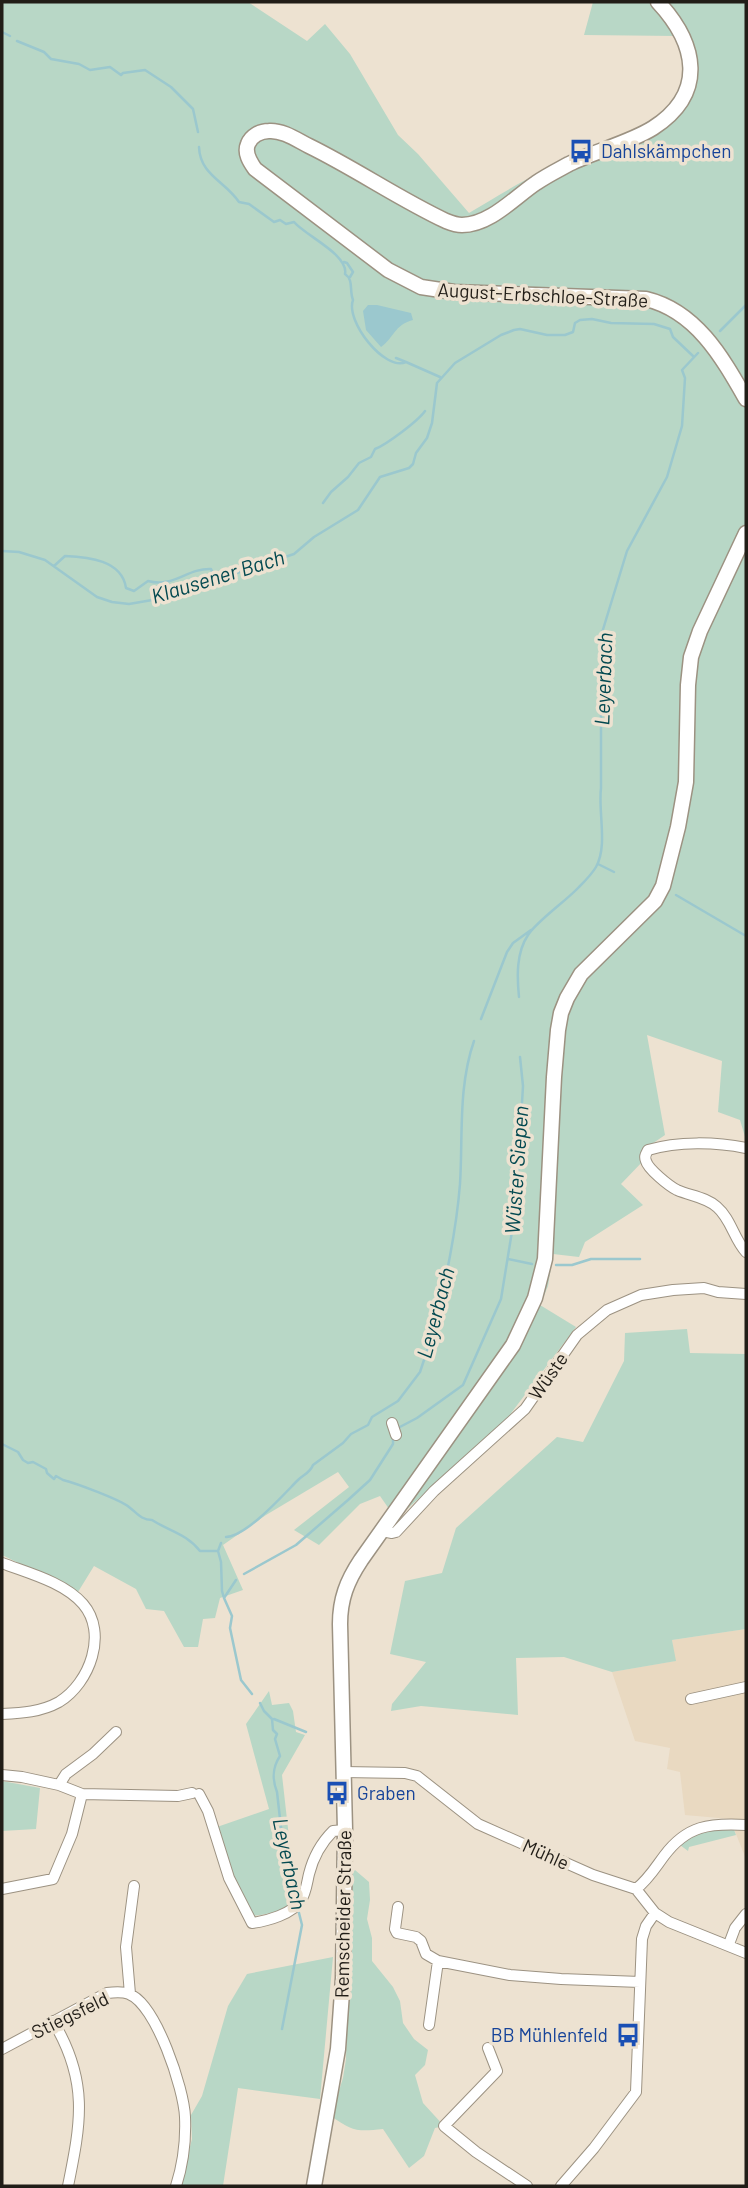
<svg xmlns="http://www.w3.org/2000/svg" width="748" height="2188" viewBox="0 0 748 2188" font-family="Barlow,sans-serif">
	<rect width="100%" height="100%" fill="#ede2d1"/>
	<path fill="#e9d9c1" d="M746 1629V1859L730 1819 685 1815 680 1772 667 1769 670 1748 635 1741 612 1672 675 1661 672 1640Z"/>
	<path fill="#b8d7c6" d="M2 2H248L307 41 325 24 350 54 398 135 418 154 469 213C493 199 518 183 543 171 581 154 663 132 680 93 689 73 682 56 677 36L584 35 593 2H746V1140L740 1120 718 1112 722 1061 647 1035 665 1135 646 1148 645 1159 621 1184 643 1205 585 1242 579 1257 553 1254 548 1286 540 1305 576 1327 506 1420 396 1519 380 1496 360 1504 319 1545 294 1530 349 1487 338 1472 266 1515 223 1545 243 1590 220 1598 215 1618 203 1619 198 1647H184L164 1611 146 1609 136 1589 94 1566 78 1592 2 1555Z
		M687 1329 690 1353 746 1354V1629L672 1640 676 1661 612 1672 564 1657 516 1658 518 1715 421 1706 391 1711 392 1704 426 1662 390 1654 405 1581 442 1573 456 1528 557 1437 583 1442 624 1361 625 1333Z
		M269 1691 272 1705 289 1703 293 1711 296 1732 305 1735 282 1775 292 1864 301 1897C288 1910 270 1914 252 1916L234 1876 217 1827 269 1809 246 1724Z
		M2 1781 40 1788 36 1829 2 1831Z
		M733 1827 736 1835 689 1847 688 1851 680 1845 696 1833Z
		M355 1870 369 1882 370 1900 367 1919 372 1938V1961L393 1987 400 2001 403 2023 414 2039 428 2050 425 2065 415 2075 423 2103 444 2126 435 2128 424 2156 409 2168 383 2129C357 2132 352 2131 331 2116L343 2078 346 2059 351 1874Z
		M333 1957 320 2099 238 2088 223 2186H180L192 2139 191 2115 202 2096 228 2006 247 1974Z"/>
	<path fill="#9bc8ce" d="M368 305H377L411 313 413 320C394 325 394 338 381 347L366 330 363 311Z"/>
	<g fill="none" stroke-linecap="round" stroke-linejoin="round">
		<path stroke="#9bc8ce" stroke-width="2.5" d="M2 32 10 36
			M17 41 44 52 51 59 79 64 90 70 110 67 121 75 123 73 145 70 171 87 193 109 198 132
			M199 147C200 175 225 181 239 202L249 204 274 222 280 220 286 224 294 222C306 236 349 255 345 274 354 280 349 290 353 300 345 321 385 372 406 362L440 377
			M344 262 347 263 353 272 350 277
			M720 331 746 305
			M396 358 406 362
			M323 503 331 492 348 477 359 463 371 457 375 449C386 445 418 421 425 411
			M2 551 19 552 45 560 97 597 112 602 129 604 158 599 294 554 314 537 358 510 380 477 409 468 413 464 416 453 427 438 432 423 437 383 455 363 501 335 514 330 520 329 547 335H565L573 332 575 323 580 320 592 319 611 323 654 324 670 329 673 337 693 356
			M54 566 65 556C88 557 122 560 126 588L134 591 148 581C174 588 187 568 211 569L216 580
			M598 864 614 872
			M676 895 746 936
			M519 997C517 977 516 953 528 935 537 921 566 901 579 887 585 881 592 874 596 867 608 846 598 812 601 788V636L627 551 667 477 682 426 685 378 682 370 698 353
			M481 1019 507 952 513 943 531 930
			M508 1259 532 1264
			M556 1265H572L591 1259H640
			M396 1429 417 1418 463 1385 501 1299 514 1219 518 1207 517 1187 523 1086 520 1057
			M2 1444 18 1452 23 1460 28 1463 33 1462 46 1469 47 1473 54 1479 56 1476 63 1480C75 1483 119 1499 129 1507 137 1513 141 1520 152 1520 169 1531 187 1534 200 1551H218
			M226 1537C247 1536 283 1495 298 1480 304 1474 310 1473 313 1465L343 1443 351 1434 368 1425 372 1417 398 1401 420 1372 429 1345V1340L434 1331C445 1282 456 1234 460 1184 463 1136 458 1087 474 1041
			M221 1543 218 1551 221 1562 222 1591 224 1598
			M244 1574 296 1545 348 1500 370 1480 393 1444V1438
			M236 1580 224 1598 232 1616 230 1628 241 1680 252 1694
			M260 1703 264 1711 272 1719 273 1730 277 1734 275 1739 280 1756C272 1768 272 1779 277 1792L285 1863 296 1903
			M274 1719 306 1732
			M282 2029 302 1925 298 1909"/>
		<g stroke="#9c9282" stroke-width="12">
			<path id="street" d="M746 1148C716 1142 678 1141 648 1150 646 1154 644 1156 646 1161 648 1169 669 1186 677 1190 691 1196 706 1197 717 1207 731 1219 734 1239 746 1252
				M392 1423 396 1435
				M382 1531 392 1533 396 1532 434 1491 525 1409 577 1335 607 1310 641 1295 673 1290 704 1288 718 1292 746 1294
				M2 1563C28 1573 64 1582 83 1604 108 1633 90 1683 59 1702 41 1712 22 1713 2 1714
				M691 1699 746 1687
				M343 1772 405 1773 417 1776 478 1824 593 1875 636 1889 655 1913 669 1922 746 1953
				M2 1775 22 1777 59 1785 82 1794 178 1796 192 1793
				M59 1785 66 1774 93 1754 116 1732
				M199 1794 208 1811 229 1878 252 1923C267 1921 293 1914 301 1900 306 1893 307 1882 309 1874 313 1858 322 1842 333 1831L345 1830
				M2 1889 53 1879 72 1834 82 1794
				M636 1889C648 1880 655 1868 664 1856 687 1825 710 1823 746 1825
				M398 1907 395 1929 397 1933 416 1937 421 1941 426 1954 438 1961 510 1975 561 1979 640 1982
				M729 1944 735 1928 746 1914
				M130 1994 126 1947 134 1886
				M53 2021C89 2081 81 2122 68 2186
				M429 2025 438 1961
				M488 2048 497 2071 444 2126 476 2152 527 2186
				M2 2049 107 1993C114 1992 122 1991 129 1994 156 2004 184 2089 185 2117 186 2140 183 2164 176 2186
				M561 2186 594 2148 636 2092 642 1939 646 1926 655 1913"/>
		</g>
		<g stroke="#9c9282" stroke-width="17">
			<path id="secondary" d="M658 2C697 44 707 93 653 128 629 143 595 151 569 164 558 170 546 176 536 183 515 197 490 225 462 225 457 225 451 223 446 221 399 199 356 169 309 146 297 140 283 130 269 131 260 131 251 136 248 144 244 153 250 162 255 169L388 270 421 287 454 292 646 299C696 311 722 357 746 399
				M314 2186 338 2049 343 1978 345 1830 340 1624C340 1599 347 1581 361 1560L513 1345 535 1298 545 1259 554 1077 558 1030 561 1013 567 998 581 974 655 901 663 886 678 827 686 782 688 685 691 657 700 631 746 533"/>
		</g>
		<use href="#street" stroke="#fff" stroke-width="10"/>
		<use href="#secondary" stroke="#fff" stroke-width="14"/>
	</g>
	<defs>
		<g id="bus-bare" transform="scale(1.89)"><path d="M-5-6H5V4H4V6H2V4H-2V6H-4V4H-5ZM-3.5-4V0h7V-4ZM-3.5 1.2v1.5H-2V1.2ZM2 1.2v1.5H3.5V1.2Z" fill="#1a4fb4" stroke="#ede2d1" stroke-width="2.5" paint-order="stroke"/></g>
	</defs>
	<g fill-rule="evenodd">
		<use href="#bus-bare" x="581" y="151"/>
		<use href="#bus-bare" x="337" y="1793"/>
		<use href="#bus-bare" x="628" y="2035"/>
	</g>
	<g text-anchor="middle" stroke-width="7" stroke-linejoin="round" paint-order="stroke">
		<g font-size="19" fill="#164399" stroke="#ede2d1" text-anchor="start">
			<text x="601" y="158">Dahlskämpchen</text>
			<text x="357" y="1800">Graben</text>
			<text x="608" y="2042" text-anchor="end">BB Mühlenfeld</text>
		</g>
		<g font-size="19" fill="#211d17" stroke="#ede2d1">
			<text transform="translate(543 295) rotate(3)" y="7">August-Erbschloe-Straße</text>
			<text transform="translate(548 1376) rotate(-55)" y="7">Wüste</text>
			<text transform="translate(546 1854) rotate(24)" y="7">Mühle</text>
			<text transform="translate(343 1914) rotate(-89)" y="7">Remscheider Straße</text>
			<text transform="translate(70 2015) rotate(-26)" y="7">Stiegsfeld</text>
		</g>
		<g font-size="21" font-style="italic" fill="#034950" stroke="#ede2d1">
			<text transform="translate(218 577) rotate(-17)" y="7">Klausener Bach</text>
			<text transform="translate(604 679) rotate(-88)" y="7">Leyerbach</text>
			<text transform="translate(517 1170) rotate(-86)" y="7">Wüster Siepen</text>
			<text transform="translate(436 1313) rotate(-75)" y="7">Leyerbach</text>
			<text transform="translate(289 1864) rotate(78)" y="7">Leyerbach</text>
		</g>
	</g>
	<rect width="748" height="2188" fill="none" stroke="#211d17" stroke-width="7"/>
</svg>
